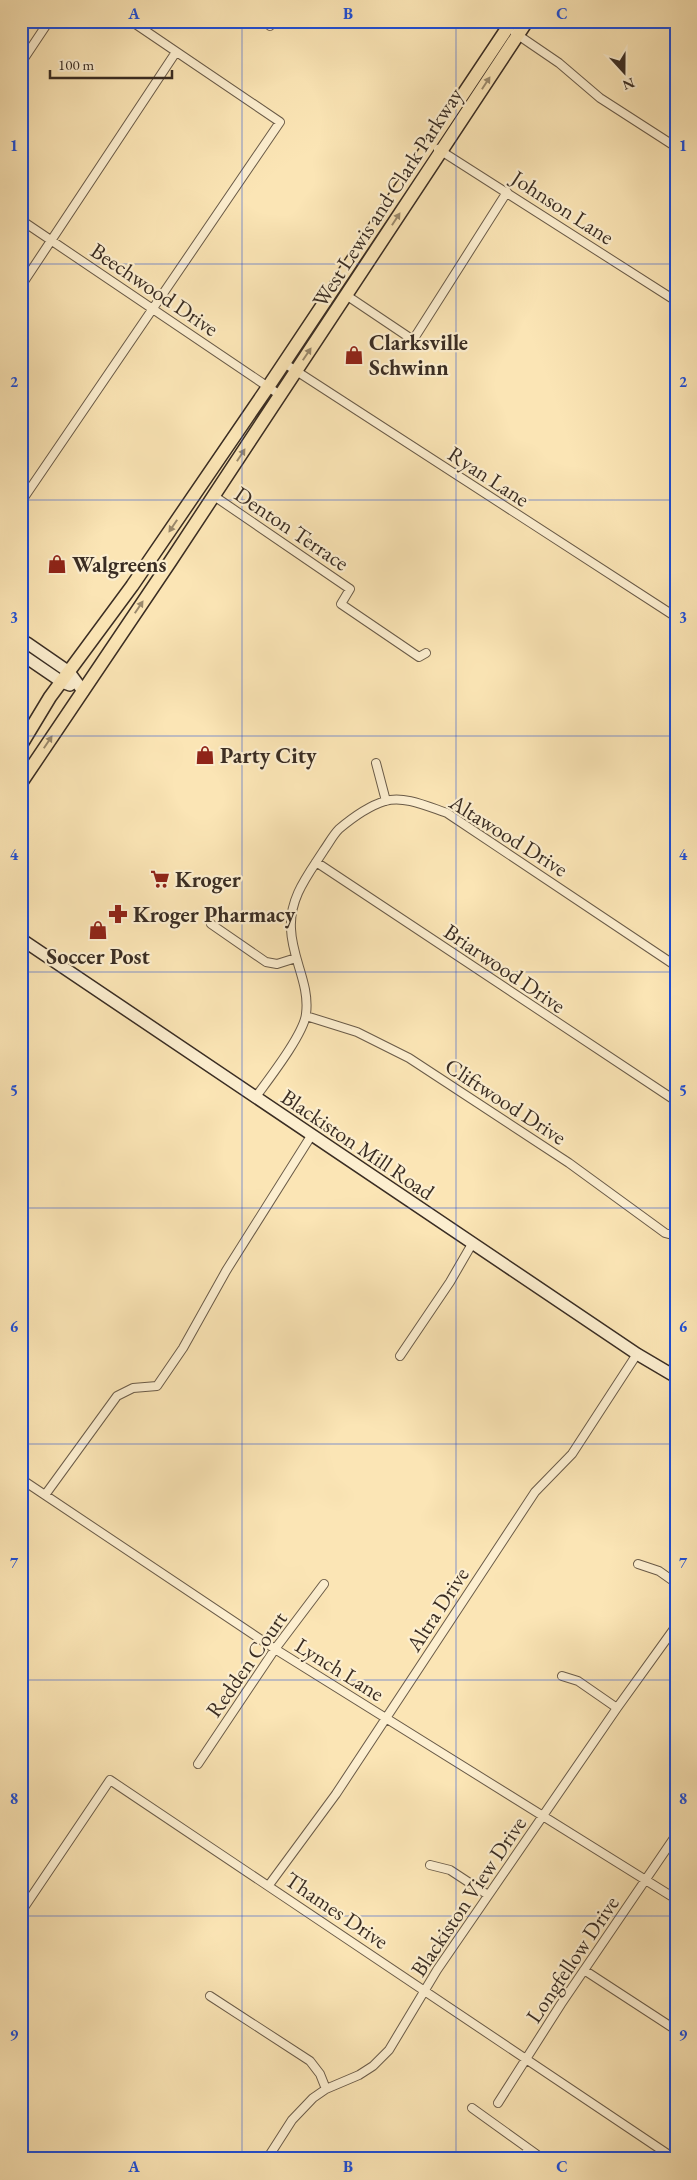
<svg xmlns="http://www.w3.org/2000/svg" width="697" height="2180" viewBox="0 0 697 2180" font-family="'EB Garamond',serif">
	<rect width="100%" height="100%" fill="#fbe5b5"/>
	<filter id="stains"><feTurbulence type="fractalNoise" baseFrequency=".004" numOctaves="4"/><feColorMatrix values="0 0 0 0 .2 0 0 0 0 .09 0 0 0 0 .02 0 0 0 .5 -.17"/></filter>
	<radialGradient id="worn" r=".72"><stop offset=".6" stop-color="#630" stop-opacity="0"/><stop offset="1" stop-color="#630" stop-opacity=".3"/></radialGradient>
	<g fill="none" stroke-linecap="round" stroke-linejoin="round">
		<g stroke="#6a5b48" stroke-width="10">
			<path id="minor" d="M270 26 273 21
				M515 33 559 63 600 98 676 147
				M21 63 49 21
				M438 149 676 301
				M21 220 280 395
				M21 286 176 52
				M346 295 413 340 507 192
				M284 363 676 617
				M214 496 350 589 341 604 419 657 426 653
				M21 502 280 122 131 21
				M376 763 386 801
				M316 862 676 1101
				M211 924 266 962 277 964 296 958
				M306 1016 357 1032 409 1058 569 1163 665 1233 676 1236
				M255 1098C268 1080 304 1034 306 1014 310 984 292 959 291 929 289 898 308 875 324 850 329 843 333 835 339 829 352 818 369 806 385 801 404 795 429 807 447 813L676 966
				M400 1356 450 1282 472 1244
				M21 1479 275 1649 676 1899
				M45 1495 117 1396 133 1388 157 1386 183 1348 226 1271 311 1136
				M638 1564 659 1571 676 1583
				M562 1676 578 1681 617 1708
				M198 1764 275 1649 324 1584
				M430 1865 450 1870 488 1895
				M269 1885 336 1794 535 1492 572 1454 637 1354
				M21 1912 110 1780 675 2159
				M584 1970 676 2030
				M210 1996 310 2061 320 2074 326 2089
				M498 2103 561 2004 676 1835
				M472 2108 543 2159
				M267 2159 292 2120 313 2098 326 2089 359 2075 373 2066 389 2050 437 1970 617 1708 676 1626
				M522 2159 528 2150"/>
		</g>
		<g stroke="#3a2d23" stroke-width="14">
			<path id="secondary" d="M21 643H27L69 672 83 691
				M21 654 62 682 70 685
				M21 939 637 1354 676 1377"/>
		</g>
		<g stroke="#3a2d23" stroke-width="15">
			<path id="primary" d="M21 745 50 697 132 586 268 387 512 21
				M21 783 170 562 527 21"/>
		</g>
		<use href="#minor" stroke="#fceecf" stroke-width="8"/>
		<use href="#secondary" stroke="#fceecf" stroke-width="11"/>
		<use href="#primary" stroke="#fbe5b5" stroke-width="12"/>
	</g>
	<defs><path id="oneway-solid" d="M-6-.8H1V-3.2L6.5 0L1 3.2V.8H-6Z" transform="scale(1.25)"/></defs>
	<g fill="#9a896c">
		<use href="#oneway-solid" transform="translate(486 83) rotate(-57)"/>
		<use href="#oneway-solid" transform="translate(396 219) rotate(-57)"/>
		<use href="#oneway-solid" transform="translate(307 354) rotate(-56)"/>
		<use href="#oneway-solid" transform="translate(241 455) rotate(-57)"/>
		<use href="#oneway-solid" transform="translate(173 526) rotate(124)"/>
		<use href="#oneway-solid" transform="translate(139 607) rotate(-56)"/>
		<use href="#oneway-solid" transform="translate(48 742) rotate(-56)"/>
	</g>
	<path fill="none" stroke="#1d4ed8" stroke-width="1" stroke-opacity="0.55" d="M242 21V2159M456 21V2159M21 264H676M21 500H676M21 736H676M21 972H676M21 1208H676M21 1444H676M21 1680H676M21 1916H676"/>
	<defs>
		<g id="shop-bare" transform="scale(1.5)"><path d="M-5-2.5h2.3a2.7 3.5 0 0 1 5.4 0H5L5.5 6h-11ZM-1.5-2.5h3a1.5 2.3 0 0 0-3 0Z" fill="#8f2418" stroke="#fceecf" stroke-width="2.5" paint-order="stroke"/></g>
		<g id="supermarket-bare" transform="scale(1.5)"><path d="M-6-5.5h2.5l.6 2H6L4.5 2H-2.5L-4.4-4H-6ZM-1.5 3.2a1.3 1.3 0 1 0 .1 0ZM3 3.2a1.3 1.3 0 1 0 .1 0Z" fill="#8f2418" stroke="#fceecf" stroke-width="2.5" paint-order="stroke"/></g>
		<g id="pharmacy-bare" transform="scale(1.5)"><path d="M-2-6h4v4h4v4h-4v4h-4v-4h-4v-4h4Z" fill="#8f2418" stroke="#fceecf" stroke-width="2.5" paint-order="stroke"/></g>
	</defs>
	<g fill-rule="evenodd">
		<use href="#shop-bare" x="354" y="355"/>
		<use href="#shop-bare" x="57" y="564"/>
		<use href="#shop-bare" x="205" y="755"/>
		<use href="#supermarket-bare" x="160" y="879"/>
		<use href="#pharmacy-bare" x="118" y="914"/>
		<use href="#shop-bare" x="98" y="930"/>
	</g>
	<g text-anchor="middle" stroke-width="4.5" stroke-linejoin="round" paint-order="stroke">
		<g font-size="22" fill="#3a2d23" stroke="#fceecf">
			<text transform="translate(387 197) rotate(-57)" y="8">West Lewis and Clark Parkway</text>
			<text transform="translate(563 207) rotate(33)" y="8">Johnson Lane</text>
			<text transform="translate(155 289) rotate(34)" y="8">Beechwood Drive</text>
			<text transform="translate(489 476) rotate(33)" y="8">Ryan Lane</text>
			<text transform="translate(292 528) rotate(34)" y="8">Denton Terrace</text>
			<text transform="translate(509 835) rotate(32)" y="8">Altawood Drive</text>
			<text transform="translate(505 968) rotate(34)" y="8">Briarwood Drive</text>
			<text transform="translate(506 1101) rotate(33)" y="8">Cliftwood Drive</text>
			<text transform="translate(358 1144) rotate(34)" y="8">Blackiston Mill Road</text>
			<text transform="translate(437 1609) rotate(-57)" y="8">Altra Drive</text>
			<text transform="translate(246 1664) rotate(-55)" y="8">Redden Court</text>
			<text transform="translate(340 1669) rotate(32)" y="8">Lynch Lane</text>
			<text transform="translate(468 1896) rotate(-56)" y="8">Blackiston View Drive</text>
			<text transform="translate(337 1910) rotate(34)" y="8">Thames Drive</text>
			<text transform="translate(572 1959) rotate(-56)" y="8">Longfellow Drive</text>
		</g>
		<g font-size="22" font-weight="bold" fill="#3a2d23" stroke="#fceecf" text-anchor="start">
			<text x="369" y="350">Clarksville<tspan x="369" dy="25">Schwinn</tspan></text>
			<text x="72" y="572">Walgreens</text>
			<text x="220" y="763">Party City</text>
			<text x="175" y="887">Kroger</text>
			<text x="133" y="922">Kroger Pharmacy</text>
			<text x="98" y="964" text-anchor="middle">Soccer Post</text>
		</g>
	</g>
	<rect width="697" height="2180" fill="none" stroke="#fbe5b5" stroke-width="55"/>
	<g transform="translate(624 72) rotate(159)" stroke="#fceecf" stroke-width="4" paint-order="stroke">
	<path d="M0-4L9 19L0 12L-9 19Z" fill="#3a2d23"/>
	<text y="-8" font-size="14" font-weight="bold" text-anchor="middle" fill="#3a2d23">N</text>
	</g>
	<path d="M50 70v8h122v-8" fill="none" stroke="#3a2d23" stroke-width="2.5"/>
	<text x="58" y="70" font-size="15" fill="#3a2d23" stroke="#fceecf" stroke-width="4" paint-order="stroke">100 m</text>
	<rect x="28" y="28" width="642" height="2124" fill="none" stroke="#1d4ed8" stroke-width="2"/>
	<g font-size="16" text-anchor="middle" font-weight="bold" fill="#1d4ed8">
		<text x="134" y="19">A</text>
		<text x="348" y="19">B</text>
		<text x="562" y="19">C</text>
		<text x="14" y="151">1</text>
		<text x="683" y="151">1</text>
		<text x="14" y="387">2</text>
		<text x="683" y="387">2</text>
		<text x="14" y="623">3</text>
		<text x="683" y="623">3</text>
		<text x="14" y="860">4</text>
		<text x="683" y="860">4</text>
		<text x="14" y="1096">5</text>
		<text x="683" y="1096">5</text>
		<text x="14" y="1332">6</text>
		<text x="683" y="1332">6</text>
		<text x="14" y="1568">7</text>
		<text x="683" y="1568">7</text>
		<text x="14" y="1804">8</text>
		<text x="683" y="1804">8</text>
		<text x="14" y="2040">9</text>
		<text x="683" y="2040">9</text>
		<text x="134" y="2172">A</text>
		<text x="348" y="2172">B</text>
		<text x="562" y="2172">C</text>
	</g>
	<rect width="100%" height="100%" filter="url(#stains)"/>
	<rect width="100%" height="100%" fill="url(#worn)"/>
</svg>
